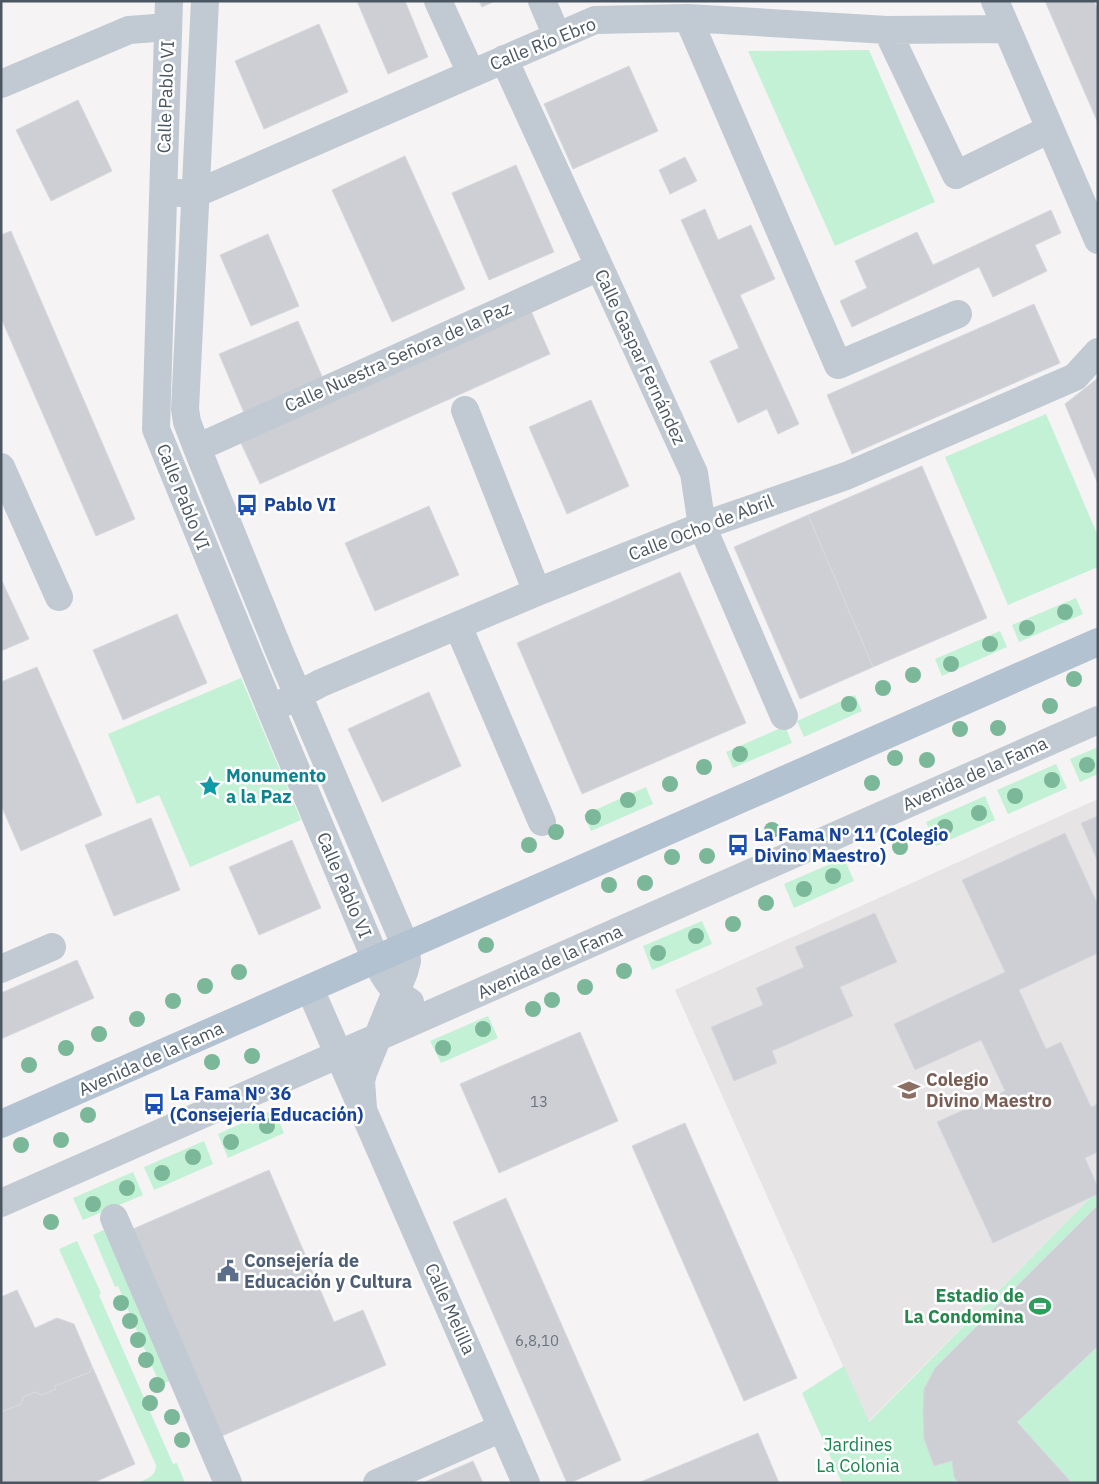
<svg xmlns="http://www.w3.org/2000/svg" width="1099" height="1484" viewBox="0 0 1099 1484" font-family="'IBM Plex Sans',sans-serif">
	<rect width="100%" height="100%" fill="#f5f3f3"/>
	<path fill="#e6e4e5" d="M1098 799V1190L868 1422 675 990Z"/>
	<path fill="#c3f1d5" d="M869 50 935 202 835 246 748 51Z
		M1046 414 1098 536V567L1008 605 945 457Z
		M1076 598 1083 614 1019 642 1012 625Z
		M1000 631 1007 647 942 676 935 659Z
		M241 678 301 820 190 867 159 795 137 804 108 734Z
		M855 695 862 711 804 737 797 721Z
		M785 726 792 743 733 768 726 752Z
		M1098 747V774L1080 782 1070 759Z
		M1056 764 1067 788 1008 814 997 790Z
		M646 787 653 804 591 831 584 815Z
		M985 796 995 820 936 846 926 822Z
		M844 858 854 881 794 908 784 884Z
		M702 921 712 944 652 970 643 946Z
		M488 1016 498 1038 441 1063 430 1041Z
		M274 1109 284 1133 228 1158 218 1134Z
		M204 1141 213 1164 154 1190 144 1167Z
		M133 1172 143 1195 83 1220 73 1198Z
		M1098 1190V1483H842L802 1393 844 1366 869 1422Z
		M112 1226 177 1378 160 1385 118 1286 115 1287 93 1235Z
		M77 1241 101 1293 99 1295 173 1464 177 1463 185 1483H137C146 1479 156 1477 156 1465L59 1249Z"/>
	<path fill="#cdcfd5" stroke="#d7d9de" d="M357 1H405L428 57 388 74Z
		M479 1H495L482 7Z
		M1045 1H1094L1098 11V123Z
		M319 24 348 92 264 129 235 61Z
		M629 66 658 131 573 169 544 104Z
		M78 100 112 171 51 201 16 130Z
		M405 156 465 289 392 322 332 190Z
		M685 157 697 181 670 194 659 170Z
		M516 165 554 252 489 280 452 193Z
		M705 209 718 240 751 225 775 279 740 295 799 424 778 434 767 409 738 423 710 361 739 348 681 220Z
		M1051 210 1061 233 1035 245 1047 271 993 297 979 267 852 327 840 301 867 288 855 261 917 232 933 265Z
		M11 231 135 519 96 536 1 318V235Z
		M268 234 299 306 251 326 220 255Z
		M1034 304 1060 363 852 454 827 395Z
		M531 311 550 354 260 484 240 441Z
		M298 321 324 381 245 415 219 354Z
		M1098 378V484L1065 404Z
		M591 400 629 486 567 514 529 427Z
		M922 466 987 618 873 667 808 515Z
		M429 506 459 575 375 611 345 543Z
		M808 515 873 667 800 699 734 547Z
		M680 572 746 723 582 794 517 643Z
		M1 579 29 639 1 651Z
		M177 614 207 683 123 720 93 650Z
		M37 667 102 815 21 851 1 805V682Z
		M429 692 461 766 382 802 348 729Z
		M1098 816V862L1081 823Z
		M151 818 180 890 114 916 85 845Z
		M1065 833 1098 905V953L1019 990 1046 1049 1061 1042 1091 1107 1098 1104V1152L1085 1158 1098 1187V1194L993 1243 937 1122 1005 1091 981 1040 915 1070 894 1024 1005 972 962 880Z
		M292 840 321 908 259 935 229 867Z
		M875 913 897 962 840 987 853 1016 772 1051 777 1063 734 1081 711 1027 763 1005 756 988 804 967 795 947Z
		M77 960 94 998 1 1039V993Z
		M580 1032 618 1121 499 1173 460 1084Z
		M685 1123 797 1378 744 1401 632 1146Z
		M269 1170 334 1322 363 1310 386 1365 215 1439 126 1232Z
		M506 1198 621 1460 570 1483H567L453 1222Z
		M1098 1205V1346L1017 1422 1072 1483H958L954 1477 952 1461 934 1466 924 1439 923 1412 924 1389 935 1368Z
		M17 1290 35 1328 57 1318 74 1324 92 1366 90 1372 55 1386 56 1389 42 1395 35 1392 23 1397 21 1404 1 1412V1297Z
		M92 1366 135 1464 93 1483H1V1412L21 1404 23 1397 35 1392 42 1395 56 1389 55 1386 90 1372Z
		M758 1433 779 1483H638Z
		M473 1461 483 1483 425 1482Z"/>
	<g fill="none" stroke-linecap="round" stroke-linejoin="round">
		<path stroke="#c1cad2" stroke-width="28" d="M169 1 156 429 271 710 376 960C384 977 393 992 410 1002
			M205 1 185 409 187 422 197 448 280 653 406 947 407 961 404 972 363 1073 361 1081 363 1108
			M438 1 471 73
			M542 1 557 36
			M995 1 1098 240
			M688 18 838 365 958 314
			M887 30 956 175 1050 129
			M504 59 694 473 702 526 784 716
			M1 84 129 30 168 27
			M180 193 195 194 595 20 688 18 887 30 1007 29
			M465 410 537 592
			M197 448 599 267
			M1 467 59 597
			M458 626 542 822
			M283 703 321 683 537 592 702 526 846 476 1075 377 1098 352
			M1 969 52 947
			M310 989 526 1483
			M1 1203 1098 720
			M114 1218 228 1483
			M377 1483 502 1428"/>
		<path stroke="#b3c2d1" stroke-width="28" d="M1 1124 1098 642"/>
	</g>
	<g fill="#7bb799">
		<circle cx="1065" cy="612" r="8"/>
		<circle cx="1027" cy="628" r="8"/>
		<circle cx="990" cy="644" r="8"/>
		<circle cx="951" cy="664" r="8"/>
		<circle cx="913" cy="675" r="8"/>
		<circle cx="1074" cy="679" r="8"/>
		<circle cx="883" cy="688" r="8"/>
		<circle cx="849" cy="704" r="8"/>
		<circle cx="1050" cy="706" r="8"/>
		<circle cx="998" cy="728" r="8"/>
		<circle cx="960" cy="729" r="8"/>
		<circle cx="740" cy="754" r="8"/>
		<circle cx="895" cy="758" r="8"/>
		<circle cx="927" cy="760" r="8"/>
		<circle cx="1087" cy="765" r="8"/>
		<circle cx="704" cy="767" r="8"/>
		<circle cx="1052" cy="780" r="8"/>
		<circle cx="872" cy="783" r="8"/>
		<circle cx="670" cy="784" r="8"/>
		<circle cx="1015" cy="796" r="8"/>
		<circle cx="628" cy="800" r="8"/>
		<circle cx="979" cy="813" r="8"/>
		<circle cx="593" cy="817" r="8"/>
		<circle cx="945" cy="827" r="8"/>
		<circle cx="772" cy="830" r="8"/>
		<circle cx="556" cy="832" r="8"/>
		<circle cx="529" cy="845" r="8"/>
		<circle cx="900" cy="847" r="8"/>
		<circle cx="707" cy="856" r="8"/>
		<circle cx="672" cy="857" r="8"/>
		<circle cx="833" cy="876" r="8"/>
		<circle cx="645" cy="883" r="8"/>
		<circle cx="609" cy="885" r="8"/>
		<circle cx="804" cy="889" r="8"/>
		<circle cx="766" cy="903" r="8"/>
		<circle cx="733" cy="924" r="8"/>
		<circle cx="696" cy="936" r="8"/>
		<circle cx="486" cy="945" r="8"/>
		<circle cx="658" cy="953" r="8"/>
		<circle cx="624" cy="971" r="8"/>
		<circle cx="239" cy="972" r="8"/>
		<circle cx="205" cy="986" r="8"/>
		<circle cx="585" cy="987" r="8"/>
		<circle cx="552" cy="1000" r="8"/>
		<circle cx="173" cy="1001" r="8"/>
		<circle cx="533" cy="1009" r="8"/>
		<circle cx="137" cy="1019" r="8"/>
		<circle cx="483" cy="1029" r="8"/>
		<circle cx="99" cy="1034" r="8"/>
		<circle cx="66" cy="1048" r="8"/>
		<circle cx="443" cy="1048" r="8"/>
		<circle cx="252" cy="1056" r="8"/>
		<circle cx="212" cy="1062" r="8"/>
		<circle cx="29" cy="1065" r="8"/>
		<circle cx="88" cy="1115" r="8"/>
		<circle cx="267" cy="1126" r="8"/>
		<circle cx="61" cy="1140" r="8"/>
		<circle cx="231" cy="1142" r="8"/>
		<circle cx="21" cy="1145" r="8"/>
		<circle cx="193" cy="1157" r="8"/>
		<circle cx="162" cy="1173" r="8"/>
		<circle cx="127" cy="1188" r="8"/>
		<circle cx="93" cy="1204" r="8"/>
		<circle cx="51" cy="1222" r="8"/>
		<circle cx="121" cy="1303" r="8"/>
		<circle cx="130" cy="1321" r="8"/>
		<circle cx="138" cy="1340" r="8"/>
		<circle cx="146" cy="1360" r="8"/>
		<circle cx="157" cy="1385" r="8"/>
		<circle cx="150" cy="1403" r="8"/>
		<circle cx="172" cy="1417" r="8"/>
		<circle cx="182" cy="1440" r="8"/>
	</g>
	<defs>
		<g id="bus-bare" transform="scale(1.725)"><path d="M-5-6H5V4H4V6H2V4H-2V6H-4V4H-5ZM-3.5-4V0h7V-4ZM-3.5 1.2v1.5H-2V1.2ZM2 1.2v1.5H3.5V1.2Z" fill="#1a4fb4" stroke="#fff" stroke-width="2.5" paint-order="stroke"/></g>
		<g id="sight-bare" transform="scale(1.725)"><path d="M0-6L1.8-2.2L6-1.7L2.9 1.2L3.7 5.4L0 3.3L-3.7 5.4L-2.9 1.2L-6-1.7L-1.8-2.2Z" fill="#0f9aa8" stroke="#fff" stroke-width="2.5" paint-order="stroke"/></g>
		<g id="school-bare" transform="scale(1.725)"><path d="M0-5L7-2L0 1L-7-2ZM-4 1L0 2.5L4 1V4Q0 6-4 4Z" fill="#8d6e63" stroke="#fff" stroke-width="2.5" paint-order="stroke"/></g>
		<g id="civic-bare" transform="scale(1.725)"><path d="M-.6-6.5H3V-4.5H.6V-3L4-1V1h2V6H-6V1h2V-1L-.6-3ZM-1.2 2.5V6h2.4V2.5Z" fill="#5c6f8a" stroke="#fff" stroke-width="2.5" paint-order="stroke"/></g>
		<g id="stadium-bare" transform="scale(1.725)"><path d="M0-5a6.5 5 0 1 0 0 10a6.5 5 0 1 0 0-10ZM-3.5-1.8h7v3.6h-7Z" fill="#2e9e5b" stroke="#fff" stroke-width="2.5" paint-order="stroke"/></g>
	</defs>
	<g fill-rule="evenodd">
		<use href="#bus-bare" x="247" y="505"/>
		<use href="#sight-bare" x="210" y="786"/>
		<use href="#bus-bare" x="738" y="845"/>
		<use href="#school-bare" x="909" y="1090"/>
		<use href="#bus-bare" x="154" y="1104"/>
		<use href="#civic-bare" x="228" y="1271"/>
		<use href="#stadium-bare" x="1040" y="1306"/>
	</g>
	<g text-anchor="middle" stroke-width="5" stroke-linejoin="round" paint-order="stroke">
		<g font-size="15" fill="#6b747e">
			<text x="539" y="1107">13</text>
			<text x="537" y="1346">6,8,10</text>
		</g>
		<g font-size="18" fill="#4a5661" stroke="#fff">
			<text transform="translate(543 44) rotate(-22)" y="6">Calle Río Ebro</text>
			<text transform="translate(166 97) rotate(-88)" y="6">Calle Pablo VI</text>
			<text transform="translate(398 357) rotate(-24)" y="6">Calle Nuestra Señora de la Paz</text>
			<text transform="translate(640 357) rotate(65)" y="6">Calle Gaspar Fernández</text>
			<text transform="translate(183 497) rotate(68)" y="6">Calle Pablo VI</text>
			<text transform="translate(701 528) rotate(-21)" y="6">Calle Ocho de Abril</text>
			<text transform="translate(975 774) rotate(-24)" y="6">Avenida de la Fama</text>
			<text transform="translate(344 885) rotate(67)" y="6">Calle Pablo VI</text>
			<text transform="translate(550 962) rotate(-24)" y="6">Avenida de la Fama</text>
			<text transform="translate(151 1059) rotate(-24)" y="6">Avenida de la Fama</text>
			<text transform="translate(450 1309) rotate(66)" y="6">Calle Melilla</text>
		</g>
		<g font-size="18" font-weight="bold" fill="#164399" stroke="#fff" text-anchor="start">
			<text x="264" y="511">Pablo VI</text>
			<text x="754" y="841">La Fama Nº 11 (Colegio<tspan x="754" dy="21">Divino Maestro)</tspan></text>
			<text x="170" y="1100">La Fama Nº 36<tspan x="170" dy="21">(Consejería Educación)</tspan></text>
		</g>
		<g font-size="18" font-weight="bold" fill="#0d838f" stroke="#fff" text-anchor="start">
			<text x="226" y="782">Monumento<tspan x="226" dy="21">a la Paz</tspan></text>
		</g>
		<g font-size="18" font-weight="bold" fill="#785e54" stroke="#fff" text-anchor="start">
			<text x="926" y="1086">Colegio<tspan x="926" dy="21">Divino Maestro</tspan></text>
		</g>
		<g font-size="18" font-weight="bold" fill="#4e5e75" stroke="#fff" text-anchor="start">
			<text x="244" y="1267">Consejería de<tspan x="244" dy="21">Educación y Cultura</tspan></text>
		</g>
		<g font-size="18" font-weight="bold" fill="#27864d" stroke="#fff" text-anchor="end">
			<text x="1024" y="1302">Estadio de<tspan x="1024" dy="21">La Condomina</tspan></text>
		</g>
		<g font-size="18" fill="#17864f" stroke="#fff">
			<text x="858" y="1451">Jardines<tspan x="858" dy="21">La Colonia</tspan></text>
		</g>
	</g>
	<rect width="1099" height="1484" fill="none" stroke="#4a5661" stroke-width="5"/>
</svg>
